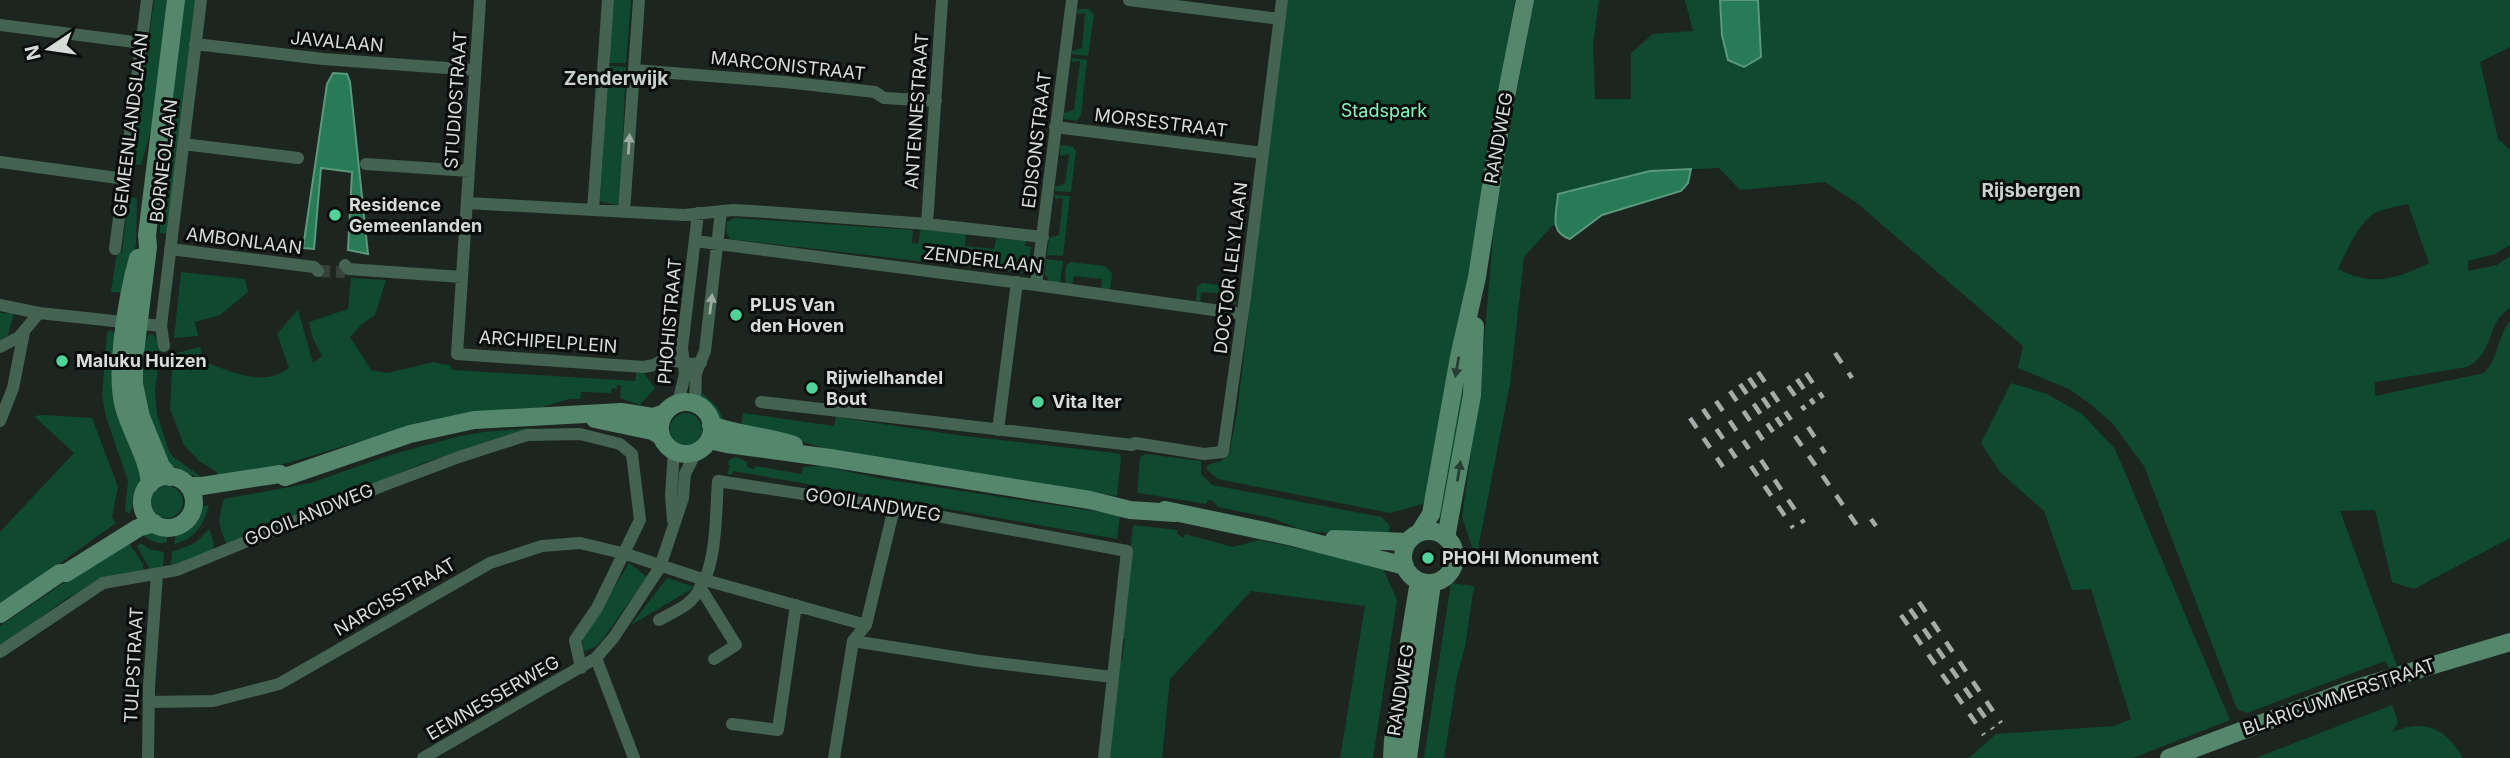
<svg xmlns="http://www.w3.org/2000/svg" width="2510" height="758" viewBox="0 0 2510 758" font-family="Inter,sans-serif">
	<rect width="100%" height="100%" fill="#1d2521"/>
	<path fill="#0f4930" fill-rule="evenodd" d="M154 0H168L155 115 141 165 132 164Z
		M183 0H196L168 234 160 233V185Z
		M613 0H631L626 63H608Z
		M1286 0H1515L1458 335 1426 503 1390 513 1218 479 1207 470V465L1221 461 1229 455 1237 413Z
		M1534 0H1599L1593 45 1595 99H1631V53L1653 34 1693 31 1685 0H1720L1722 35 1759 5 1758 0H2510V47L2480 62 2498 139 2510 150V245L2495 254 2468 261V271L2497 265 2510 256V308C2484 325 2496 352 2467 367L2375 382V396L2484 373C2499 358 2497 337 2510 321V538L2414 589 2392 582 2375 510 2340 511 2397 666 2389 668 2385 661 2247 713 2237 709 2144 466 2113 424 2089 403 2069 389 2018 368 2023 346 1857 203 1825 182 1740 190 1719 168 1650 171 1558 194 1555 225 1551 227 1524 257 1510 384 1476 559 1462 517 1480 388 1496 202ZM2408 204 2429 263C2396 279 2372 287 2338 269 2345 254 2360 220 2375 213 2385 208 2398 206 2408 204Z
		M1078 9H1089L1094 15 1088 56 1072 54V51L1082 48 1085 13 1076 14Z
		M1071 58 1087 60 1081 115 1077 121 1064 119V113L1074 110 1080 61 1072 62Z
		M609 66 626 67 620 201 618 205 601 202 600 199Z
		M1060 145 1073 147 1076 151 1071 192 1055 191V187L1065 184 1069 154 1060 156Z
		M1054 195 1070 196 1063 256 1047 255 1049 238 1059 235 1063 198 1056 199Z
		M128 197 137 198 136 244 126 293 111 292 117 252H122Z
		M735 218 913 230 912 243 918 244 921 229 966 234 965 246 994 249 996 238 1026 241 1025 246 1031 247 1028 271 1022 273 730 239 726 231 727 222Z
		M1046 259 1063 261 1060 284 1050 282 1045 274Z
		M1070 262 1105 266 1112 273 1110 290 1101 289 1102 279 1074 276 1072 285H1065L1066 266Z
		M181 272 245 279 248 292 220 315 195 322 198 336 174 338Z
		M351 278 386 280 375 315 362 324 350 337 371 370 387 373 434 362 451 366V369L454 370 635 381 637 371H642L655 388 640 405 620 398 621 386 617 385V389L612 388 611 393 581 392 580 399H569L536 409 427 421 288 463 219 479 217 472 199 461 184 445 170 409 173 354 200 347 203 361C230 371 263 388 289 368L277 334 298 310 313 363 322 356 313 339 309 322 348 309Z
		M1203 283 1233 287 1237 291 1236 304H1224L1225 294 1201 292 1200 302 1196 301 1197 286Z
		M0 313H14L8 335 0 340Z
		M110 330 118 337 144 480 129 514 125 511 128 481 106 417 102 395 107 333Z
		M151 333 155 337 161 348 155 390 157 414 169 451 172 456 203 478C191 477 182 468 170 465 162 450 153 435 147 420 141 400 134 346 151 333Z
		M1469 353 1447 520 1438 518Z
		M2011 383 2047 394 2082 414 2115 449 2230 720 2133 758H1969L1996 734 2114 726 2131 719 2091 589 2072 590 2044 511 2000 472 1981 443Z
		M701 392 718 408 723 420 719 423 704 404Z
		M743 413 834 426 836 417 957 435 1115 453 1120 454 1121 459 1117 496 834 451 790 438 740 431Z
		M670 429a16 16 0 1 1 32 0a16 16 0 1 1-32 0Z
		M43 415 92 418 118 487 112 517 116 523 0 606V532L74 453 34 416Z
		M534 428 426 462 227 545C217 523 218 521 224 499L311 483 390 455 456 437 484 432Z
		M1146 454 1201 461V474L1212 485 1382 517 1390 526 1388 533 1334 534 1303 530 1271 518 1218 507 1213 501 1208 500 1206 504 1139 493 1137 492 1140 457Z
		M736 457 747 462V467L754 469 755 466 801 474 803 467 822 466 883 479 1120 515 1117 539 734 471 731 475 727 474 730 466 728 464 729 460Z
		M151 502a16 16 0 1 1 32 0a16 16 0 1 1-32 0Z
		M209 505C204 525 195 539 174 544L176 533 192 523 199 507Z
		M1133 525 1177 530V534L1184 538 1185 534 1233 547 1259 540 1382 566 1397 600 1373 758H1340L1365 606 1251 591 1170 679 1162 758H1108L1118 661H1122L1125 639H1122Z
		M209 529 214 543 212 551 174 565 171 563 172 552 195 543Z
		M152 530 167 534V542C158 546 147 539 140 532Z
		M127 540 143 564V570L103 577 63 601 0 647V626Z
		M141 543 149 549 164 552 163 567 150 569 137 546Z
		M629 563 647 577 602 640 595 647 585 651 582 649 583 638Z
		M667 578 695 587 631 625Z
		M1451 583 1474 586 1465 647 1457 676 1444 758H1424Z
		M2392 705 2398 722 2392 732C2425 718 2446 729 2463 758H2256Z"/>
	<path fill="#277b56" stroke="#5c987d" stroke-width="2" d="M1720 0H1758L1761 57 1744 67 1728 60 1722 35Z
		M333 73 347 74 350 82 368 254 348 250 352 172 321 168 314 249 303 248 327 84Z
		M1691 169 1688 183 1681 191 1602 215 1570 239C1548 232 1557 212 1558 194L1650 171Z"/>
	<g fill="none" stroke-linecap="round" stroke-linejoin="round">
		<path stroke="#39403c" stroke-width="12" stroke-dasharray="12 6" stroke-linecap="butt" d="M318 271 345 272"/>
		<path stroke="#446352" stroke-width="12" d="M480 0 457 354 644 367 654 365 665 359 691 364 701 363
			M1129 0 1280 19
			M0 25 142 43
			M195 44 323 59 475 70
			M634 70 785 82 875 92 884 98 936 101
			M1055 127 1263 153
			M183 144 298 158
			M0 162 125 179
			M366 164 469 171
			M467 203 684 215 733 210 767 212 927 224 1043 237
			M593 210 608 0
			M624 212 639 0
			M927 224 942 0
			M695 241 1036 285 1242 314
			M115 249 147 0
			M170 249 314 267 318 271
			M345 265 348 269 462 277
			M1036 285 1072 0
			M0 305 39 313 161 326
			M164 346 161 326 201 0
			M0 347 19 337 39 313
			M761 402 1132 445 1135 443 1204 454 1223 452 1245 297 1282 0
			M678 403 685 374 682 348 698 213
			M695 404 696 373 705 351 721 211
			M0 421 13 388 24 332
			M998 430 1017 282
			M673 520 671 495 674 451
			M700 587 736 645 714 659
			M659 620C668 615 679 610 687 604 719 579 715 517 718 481L894 508 1127 551 1104 758
			M853 641 980 661 1112 677
			M0 652 103 583 177 570 382 486 459 457 527 435 580 434 620 444 632 454 640 520 597 608 575 640 581 668
			M596 658 634 758
			M149 702 213 701 279 684 490 563 542 546 580 543 626 554 705 580 866 625
			M732 724 778 730 796 605
			M148 758 149 686 157 574
			M423 758 596 658 614 637 660 567 683 498 685 474 696 452
			M834 758 853 641 866 625 894 508"/>
		<path stroke="#55876d" stroke-width="18" d="M138 258C128 293 114 372 124 407 131 433 148 457 150 484
			M660 428a26 26 0 1 1 52 0a26 26 0 1 1-52 0Z
			M595 419 652 431 661 436
			M711 425C738 435 766 436 794 445
			M709 440 727 444 830 458 1090 500 1130 510 1175 513
			M142 502a26 26 0 1 1 52 0a26 26 0 1 1-52 0Z
			M170 477 161 466 141 417 134 384V361L148 247 147 235 176 0
			M188 486H202L280 474 285 477 410 434 474 420 621 412 653 417 665 413
			M1165 510 1293 537 1405 566
			M1403 557a26 26 0 1 1 52 0a26 26 0 1 1-52 0Z
			M1419 533 1431 514 1459 357 1477 277 1500 128 1525 0
			M1446 538 1472 395 1475 326
			M1334 539 1408 542
			M0 614 60 573H66L138 528 154 523
			M1392 758 1393 740 1419 581
			M1408 758 1432 583
			M2169 758 2350 690 2510 642"/>
		<path stroke="#a5aca8" stroke-width="4.5" stroke-dasharray="12 12" stroke-linecap="butt" d="M1835 353 1852 378
			M1758 372 1791 420
			M1806 373 1823 398
			M1749 378 1782 426
			M1797 379 1814 404
			M1740 384 1773 432
			M1788 386 1805 410
			M1730 391 1763 440
			M1716 401 1749 449
			M1703 409 1736 458
			M1690 418 1723 467
			M1808 427 1825 453
			M1795 436 1863 534
			M1761 460 1804 523
			M1751 466 1793 528
			M1871 519 1876 526
			M1919 602 2001 723
			M1910 609 1993 729
			M1901 615 1984 735"/>
	</g>
	<defs><path id="oneway-solid" d="M-6-.8H1V-3.2L6.5 0L1 3.2V.8H-6Z" transform="scale(1.75)"/></defs>
	<g fill="#9caca2">
		<use href="#oneway-solid" transform="translate(629 144) rotate(-86)"/>
		<use href="#oneway-solid" transform="translate(711 304) rotate(-83)"/>
	</g>
	<g fill="#283e32">
		<use href="#oneway-solid" transform="translate(1457 367) rotate(100)"/>
		<use href="#oneway-solid" transform="translate(1459 471) rotate(-81)"/>
	</g>
	<g fill="#50d398" stroke="#0a0d0b" stroke-width="2.5">
		<circle cx="335" cy="215" r="7"/>
		<circle cx="736" cy="315" r="7"/>
		<circle cx="62" cy="361" r="7"/>
		<circle cx="812" cy="388" r="7"/>
		<circle cx="1038" cy="402" r="7"/>
		<circle cx="1428" cy="558" r="7"/>
	</g>
	<g text-anchor="middle" stroke-width="6" stroke-linejoin="round" paint-order="stroke">
		<g font-size="18" fill="#d6dcd8" stroke="#0a0d0b">
			<text transform="translate(337 42) rotate(5)" y="6">JAVALAAN</text>
			<text transform="translate(788 66) rotate(6)" y="6">MARCONISTRAAT</text>
			<text transform="translate(456 100) rotate(-86)" y="6">STUDIOSTRAAT</text>
			<text transform="translate(917 111) rotate(-86)" y="6">ANTENNESTRAAT</text>
			<text transform="translate(1161 123) rotate(7)" y="6">MORSESTRAAT</text>
			<text transform="translate(131 125) rotate(-83)" y="6">GEMEENLANDSLAAN</text>
			<text transform="translate(1499 138) rotate(-80)" y="6">RANDWEG</text>
			<text transform="translate(1037 140) rotate(-83)" y="6">EDISONSTRAAT</text>
			<text transform="translate(164 161) rotate(-83)" y="6">BORNEOLAAN</text>
			<text transform="translate(244 241) rotate(7)" y="6">AMBONLAAN</text>
			<text transform="translate(983 260) rotate(7)" y="6">ZENDERLAAN</text>
			<text transform="translate(1231 268) rotate(-83)" y="6">DOCTOR LELYLAAN</text>
			<text transform="translate(670 321) rotate(-85)" y="6">PHOHISTRAAT</text>
			<text transform="translate(548 342) rotate(4)" y="6">ARCHIPELPLEIN</text>
			<text transform="translate(873 505) rotate(9)" y="6">GOOILANDWEG</text>
			<text transform="translate(309 515) rotate(-22)" y="6">GOOILANDWEG</text>
			<text transform="translate(395 597) rotate(-30)" y="6">NARCISSTRAAT</text>
			<text transform="translate(134 665) rotate(-87)" y="6">TULPSTRAAT</text>
			<text transform="translate(1401 690) rotate(-81)" y="6">RANDWEG</text>
			<text transform="translate(2339 697) rotate(-19)" y="6">BLARICUMMERSTRAAT</text>
			<text transform="translate(493 698) rotate(-30)" y="6">EEMNESSERWEG</text>
		</g>
		<g font-size="18" fill="#87f6be" stroke="#0a0d0b">
			<text x="1384" y="117">Stadspark</text>
		</g>
		<g font-size="18" font-weight="bold" fill="#d6dcd8" stroke="#0a0d0b" text-anchor="start">
			<text x="349" y="211">Residence<tspan x="349" dy="21">Gemeenlanden</tspan></text>
			<text x="750" y="311">PLUS Van<tspan x="750" dy="21">den Hoven</tspan></text>
			<text x="76" y="367">Maluku Huizen</text>
			<text x="826" y="384">Rijwielhandel<tspan x="826" dy="21">Bout</tspan></text>
			<text x="1052" y="408">Vita Iter</text>
			<text x="1442" y="564">PHOHI Monument</text>
		</g>
		<g font-size="19" font-weight="bold" fill="#c6d2cb" stroke="#0a0d0b">
			<text x="616" y="85">Zenderwijk</text>
			<text x="2031" y="197">Rijsbergen</text>
		</g>
	</g>
	<g transform="translate(49 49) rotate(257)" stroke="#0a0d0b" stroke-width="5" paint-order="stroke">
	<path d="M0-5L12 26L0 18L-12 26Z" fill="#d6dcd8"/>
	<text y="-10" font-size="19" font-weight="bold" text-anchor="middle" fill="#d6dcd8">N</text>
	</g>
</svg>
